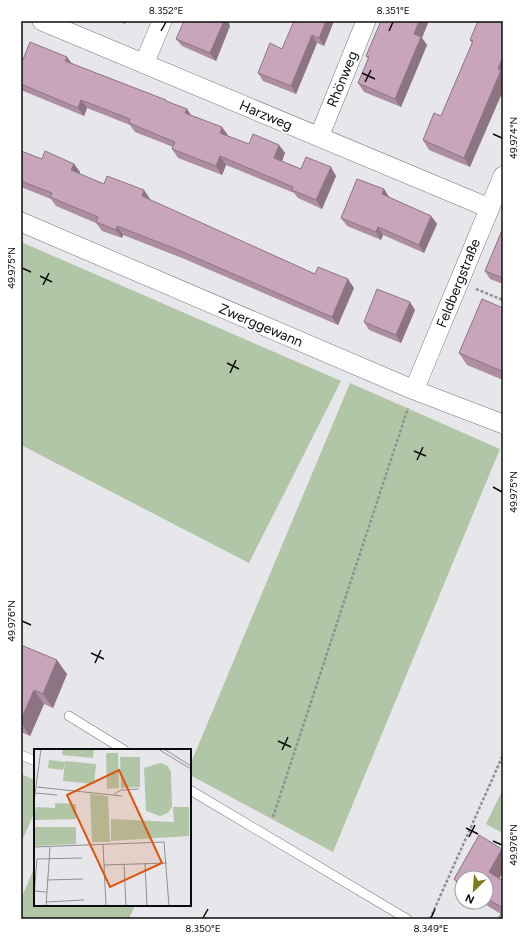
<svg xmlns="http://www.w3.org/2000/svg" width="524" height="940" viewBox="0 0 524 940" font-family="Figtree,sans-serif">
	<rect width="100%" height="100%" fill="#e7e6ea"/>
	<path fill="#b0c6a6" d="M21 242 341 381 249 563 21 445Z
		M350 383 500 449 333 852 190 775V765Z
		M21 774 35 780V811L21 843Z
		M503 789V833L486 824Z
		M35 866V905H135L129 919H21V899Z"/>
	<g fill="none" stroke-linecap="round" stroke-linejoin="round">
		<g stroke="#78767b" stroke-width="10">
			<path id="service" d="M69 716 124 750
				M21 755 35 761
				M190 790 407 919"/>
		</g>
		<g stroke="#78767b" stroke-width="20">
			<path id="minor" d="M42 21 489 208
				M144 64 162 21
				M319 137 366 21
				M21 222 414 390 503 424
				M414 390 503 176"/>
		</g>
		<path stroke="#908f93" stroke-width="2.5" stroke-dasharray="3 2" stroke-linecap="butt" d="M476 289 503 300
			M273 817 408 408
			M430 919 503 755"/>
		<use href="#service" stroke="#fff" stroke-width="9"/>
		<use href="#minor" stroke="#fff" stroke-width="19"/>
	</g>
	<path fill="#ad8ea1" d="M118 21H126L125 24Z
		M227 21 230 26 216 61 182 46 176 39Z
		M334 21 324 46 317 43 296 94 263 81 258 73 282 49Z
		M478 21 470 167 429 150 423 140 441 116 472 43 470 40Z
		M422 38 427 45 401 107 364 92 358 83 368 59 366 56Z
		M21 62 71 63 187 109 190 115 228 136 249 144 279 145 285 153 282 161 301 169 336 176 322 209 298 198 294 193 226 165 222 175 178 158 172 149 173 147 135 132 130 125 87 108 84 116 21 90Z
		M21 151 42 159 74 164 80 172 79 174 104 184 144 190 150 199 149 200 315 274 354 288 338 325 182 258 123 235 122 238 102 231 96 223 56 206 51 199 21 187Z
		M384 189 389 197 431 216 437 224 424 253 383 235 381 240 347 226 341 218Z
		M503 228V284L490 279 485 271Z
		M503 308V380L467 365 459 353Z
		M415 310 401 343 369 330 364 322Z
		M21 645 67 674 53 708 44 704 30 736 21 732Z
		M502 849 503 850V872L499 878 503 881V919L501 914 481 902H486V878H462V891L454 879Z"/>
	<path fill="#8d7483" d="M123 21H126L125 24Z
		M224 21H228L230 26 216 61 210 53Z
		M326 21H334L324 46 319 38Z
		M419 21H429L422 38 427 45 401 107 395 99 414 34Z
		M312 35 317 43 296 94 291 86Z
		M503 56V91L470 167 464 158Z
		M67 57 73 65 65 61Z
		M81 100 87 108 84 116 78 108Z
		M187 109 193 118 185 113Z
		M222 127 228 135 225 141 220 133Z
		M279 145 285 153 280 166 274 158Z
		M220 156 226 165 222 175 216 166Z
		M74 164 80 172 77 179 71 170Z
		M331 167 336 176 322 209 316 200Z
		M384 189 389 197 387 202 382 194Z
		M144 190 150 199 147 204 142 196Z
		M431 216 437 224 424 253 419 245Z
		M117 226 123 235 122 238 116 230Z
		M378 227 383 235 381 240 376 232Z
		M348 279 354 288 338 325 332 317Z
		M410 302 415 310 401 343 396 335Z
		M57 660 67 674 53 708 43 694Z
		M34 690 44 704 30 736 21 723V720Z
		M502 849 503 850V872L497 883 489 872Z"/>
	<path fill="#c9a5bb" stroke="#8d7483" d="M184 21H224L210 53 176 39Z
		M294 21H326L319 38 312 35 291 86 258 73 270 43 282 49Z
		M381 21H419L414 34 421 37 395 99 358 83 369 57 366 56Z
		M478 21H503V56L498 69 501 70 464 158 423 140 434 113 441 116 473 41 470 40Z
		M30 42 67 57 65 61 166 100V101L187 109 185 113 222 127 220 133 249 144 253 134 279 145 274 158 301 169 306 157 331 167 316 200 292 190 293 187 220 156 216 166 172 149 175 142 129 123 130 119 81 100 78 108 21 84V62H22Z
		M21 151 42 159 45 151 74 164 71 170 104 184 107 176 144 190 142 196 315 274 318 267 348 279 332 317 176 249 117 226 116 230 96 222 98 217 50 197 52 193 21 181Z
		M357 179 384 189 382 194 431 216 419 245 378 227 376 232 341 218Z
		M503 228V278L485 271Z
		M377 289 410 302 396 335 364 322Z
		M482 299 503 308V368L502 371 459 353Z
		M21 645 57 660 43 694 34 690 21 720Z
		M479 835 502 849 489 872 503 881V908L486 898V878H462V884L454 879Z
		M503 910V919H498Z"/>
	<path fill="none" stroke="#0c0b0d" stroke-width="1.5" d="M161 31 166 22M389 31 393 22M362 73 375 79M365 82 371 70M493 134 502 138M22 268 31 272M40 276 52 282M43 285 49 273M227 363 239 369M230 373 236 360M414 451 426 456M417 460 423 447M493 487 502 492M22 621 31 625M91 653 104 659M95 663 101 650M278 741 291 747M282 750 288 737M466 828 478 834M469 837 475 825M493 841 502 845M203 918 208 909M431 918 435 909"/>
	<g text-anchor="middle" stroke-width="4" stroke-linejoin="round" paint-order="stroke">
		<g font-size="14" fill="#0c0b0d" stroke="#fff">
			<text transform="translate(342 79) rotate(-68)" y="5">Rhönweg</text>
			<text transform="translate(266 115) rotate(23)" y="5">Harzweg</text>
			<text transform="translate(458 283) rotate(-68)" y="5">Feldbergstraße</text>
			<text transform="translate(261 325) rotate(23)" y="5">Zwerggewann</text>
		</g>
	</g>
	<g transform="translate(34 749)">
		<rect width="157" height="157" fill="#e7e6ea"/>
		<path d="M29 0H60L59 9 28 6ZM72 4H84L85 39 73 40ZM86 8H106V38L87 39ZM15 11 31 13 29 21 14 19ZM31 12 62 15 60 35 29 32ZM126 14 134 17 137 23 138 58 134 64 126 67 112 62 110 19ZM56 45 74 47 76 93H58ZM21 54 42 55V70L0 71 2 58 21 59ZM139 58H155V87L77 92V70L140 73ZM0 78H42V95L0 97Z" fill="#b0c6a6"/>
		<path fill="none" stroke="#8f8e92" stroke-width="1" d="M124 0 157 20M130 0 157 17M3 38 88 47M2 44 23 46M80 45 87 41 105 40M0 52 7 0M69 95 72 157M0 98 130 93 135 157M90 115 92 157M111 115 113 157M70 116 133 114M13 131 49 130M0 142 12 143M0 147 3 110 48 109M12 153 50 151M12 157 16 98"/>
		<path fill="#dd550c" fill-opacity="0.15" stroke="#dd550c" stroke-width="2" d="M85 21 128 114 76 138 33 46Z"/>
		<rect width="157" height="157" fill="none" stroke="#0c0b0d" stroke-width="2"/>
	</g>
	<rect width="524" height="940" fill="none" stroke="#ffffff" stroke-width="44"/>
	<g transform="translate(474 890) rotate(205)"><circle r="19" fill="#ffffff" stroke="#9e9d9e"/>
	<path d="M0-3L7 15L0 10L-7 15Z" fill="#80781d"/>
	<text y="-6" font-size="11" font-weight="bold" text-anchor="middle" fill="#0c0b0d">N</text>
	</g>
	<rect x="22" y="22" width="480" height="896" fill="none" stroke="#0c0b0d" stroke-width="1.5"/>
	<g font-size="10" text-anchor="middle" fill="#0c0b0d">
		<text x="166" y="14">8.352°E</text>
		<text x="393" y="14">8.351°E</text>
		<text transform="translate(513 138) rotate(-90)" y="4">49.974°N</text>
		<text transform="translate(11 268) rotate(-90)" y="4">49.975°N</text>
		<text transform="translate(513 492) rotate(-90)" y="4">49.975°N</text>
		<text transform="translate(11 621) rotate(-90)" y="4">49.976°N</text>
		<text transform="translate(513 845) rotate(-90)" y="4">49.976°N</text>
		<text x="203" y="932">8.350°E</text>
		<text x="431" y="932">8.349°E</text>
	</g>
</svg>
